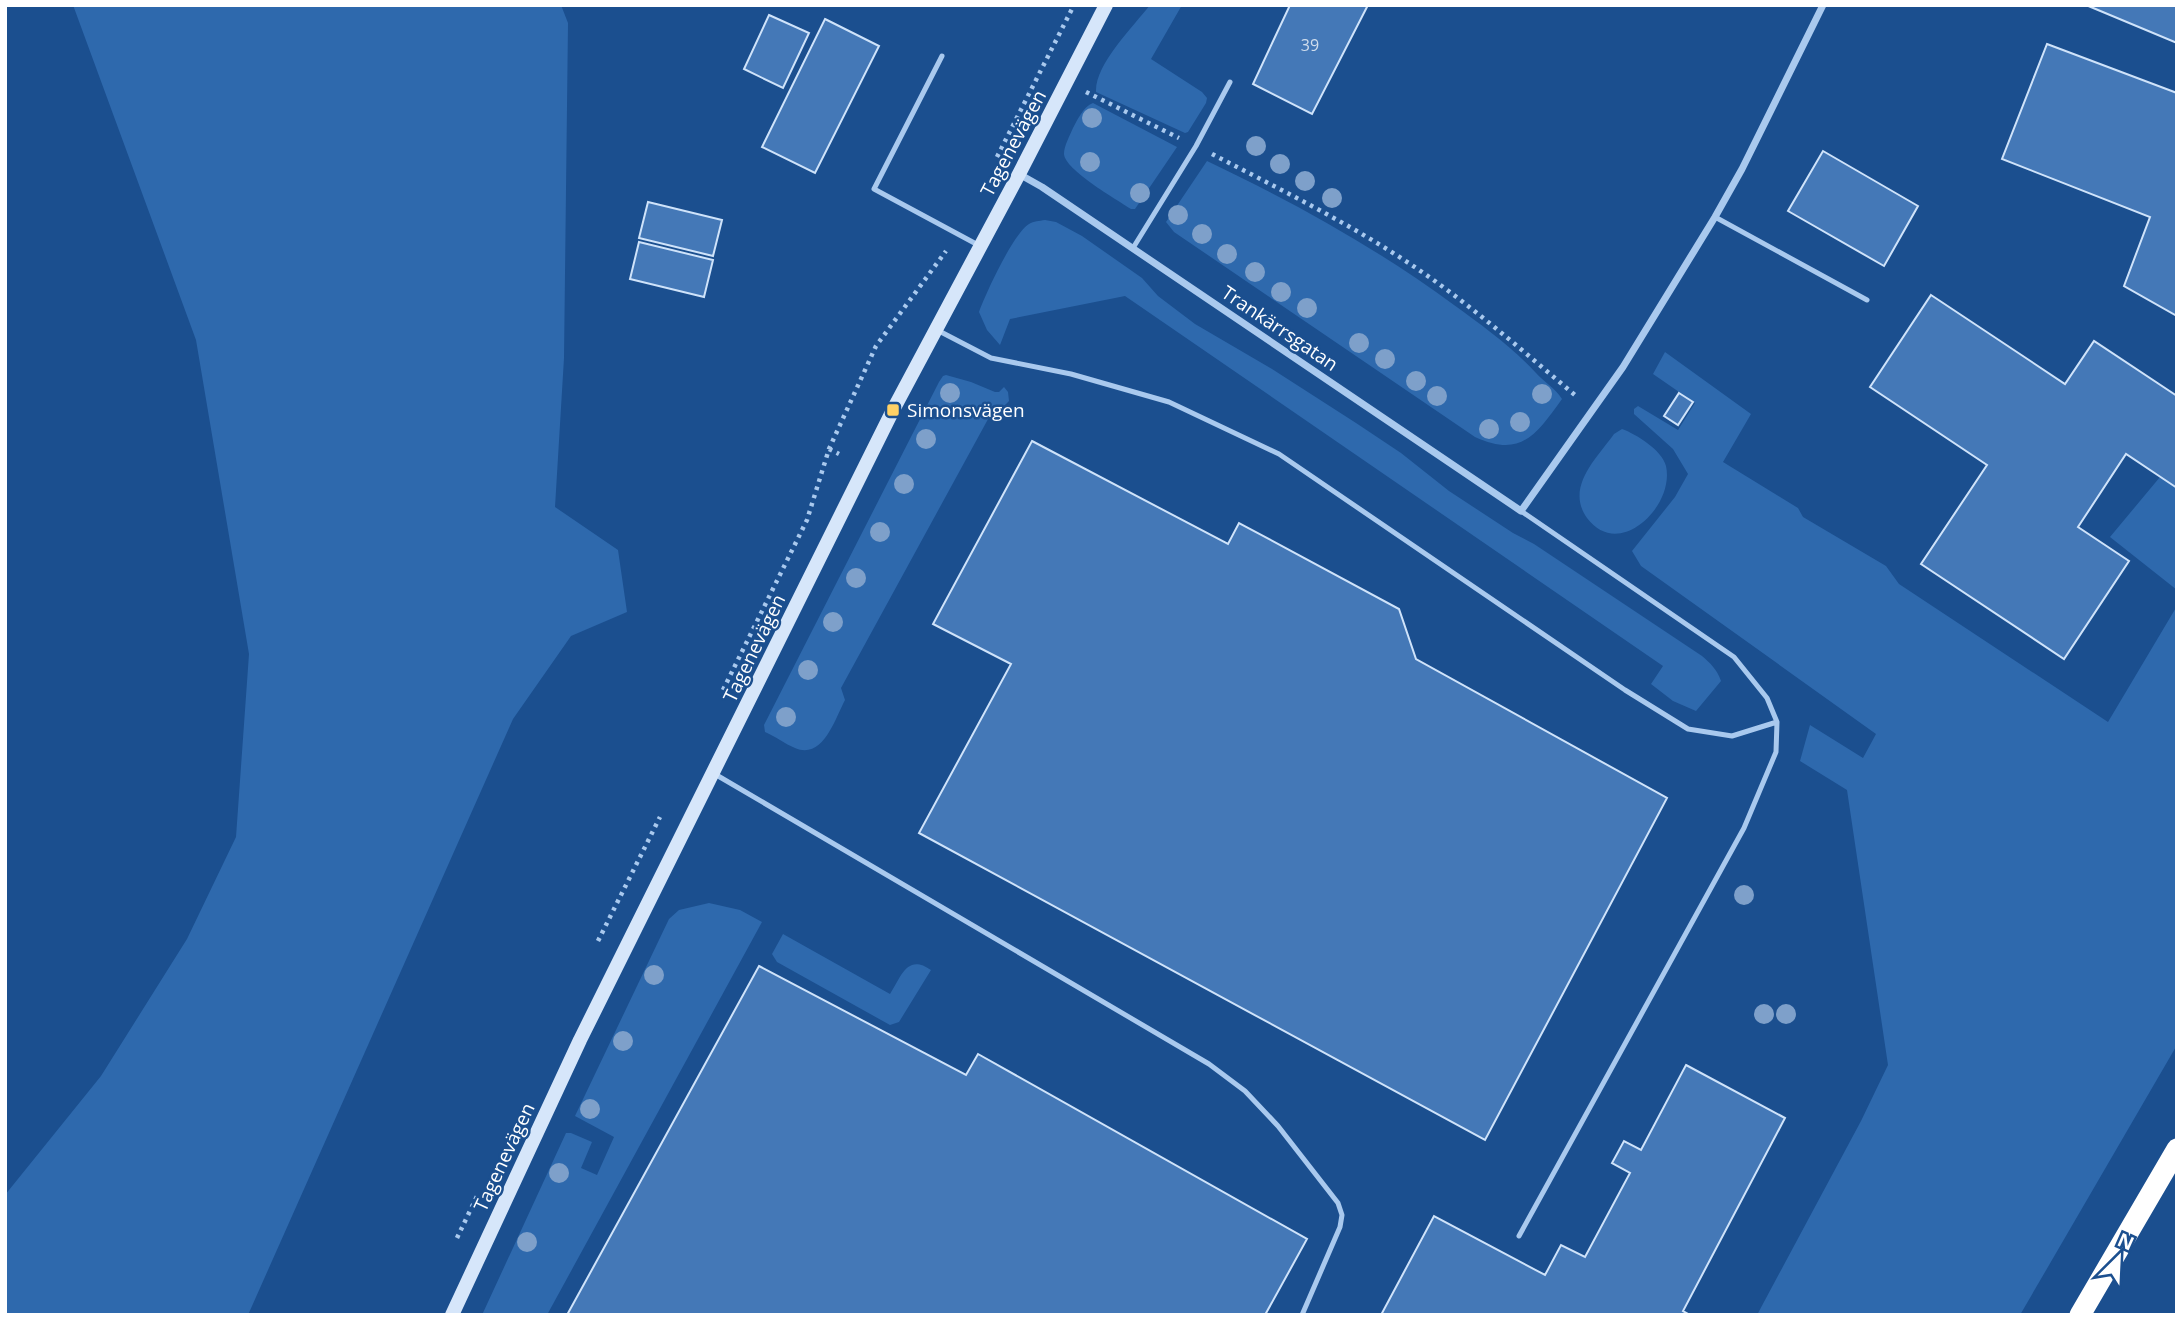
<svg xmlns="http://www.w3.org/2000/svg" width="2182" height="1320" viewBox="0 0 2182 1320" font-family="'Open Sans',sans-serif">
	<rect width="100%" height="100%" fill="#1b4f8f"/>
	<path fill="#2e69ad" d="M73 5H561L568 23 564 358 555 507 618 550 627 612 571 636 513 719 248 1315H5V1195L101 1076 187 939 236 837 249 654 196 340Z
		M1150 5H1182L1151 59 1202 92 1207 98 1206 103 1188 132 1185 133 1096 92C1095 64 1133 27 1150 5Z
		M1093 103 1177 147 1135 209H1131C1116 199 1065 170 1064 154 1064 146 1070 135 1073 128 1078 119 1083 107 1093 103Z
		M1207 161C1295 203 1375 247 1454 305 1483 326 1512 347 1536 373 1544 382 1555 388 1562 399 1536 435 1521 458 1475 437L1174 232 1166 222Z
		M1045 220 1056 222 1082 236 1142 278 1158 296 1195 324 1272 369 1356 423 1401 453 1449 491 1513 533 1534 544 1702 656C1710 663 1717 669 1721 681L1696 711 1673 701 1651 684 1663 666 1125 296 1010 319 1000 345 987 330 979 312C986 293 1013 234 1029 224 1034 221 1039 221 1045 220Z
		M1665 352 1751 414 1723 462 1798 508 1803 517 1886 566 1899 584 2108 722 2177 606V1045L2020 1315H1757L1861 1121 1888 1065 1847 790 1800 761 1810 725 1863 758 1876 734 1641 566 1632 551 1675 497 1688 474 1673 449 1634 414V409L1638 406 1678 430 1695 403 1653 374Z
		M946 375 971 382 995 392H999L1004 387 1008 392 1009 401 1002 408 993 410 841 688 845 700C835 719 823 760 795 748 785 744 775 736 765 732L764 725 939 382 943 376Z
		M1622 429C1636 434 1662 450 1666 466 1675 506 1619 561 1587 518 1565 487 1597 458 1614 434Z
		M2160 477 2177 488V590L2110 537Z
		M709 903 740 910 762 922 547 1315H482L566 1133H571L592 1142 581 1168 597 1175 614 1137 575 1116 669 919 679 910Z
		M783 934 890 994C901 977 907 953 931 970L899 1022 890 1025 777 962 772 954Z"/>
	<path fill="#4478b7" stroke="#cfe3fa" stroke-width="2" d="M1290 5H1368L1312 114 1253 84Z
		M2086 5H2177V43Z
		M769 15 809 33 783 88 744 69Z
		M825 19 879 46 815 173 762 147Z
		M2047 44 2177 93V316L2124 286 2150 217 2002 159Z
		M1823 151 1918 206 1884 266 1788 211Z
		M648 202 722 220 713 256 639 238Z
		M639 242 713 260 704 297 630 279Z
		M1931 295 2065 384 2094 341 2177 396V488L2126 454 2078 527 2129 561 2064 659 1921 564 1987 465 1870 387Z
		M1679 393 1693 402 1678 425 1664 416Z
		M1032 441 1228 544 1239 523 1399 609 1416 659 1667 798 1485 1140 919 833 1011 664 933 624Z
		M759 966 966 1075 978 1054 1307 1239 1265 1315H567Z
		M1686 1065 1785 1118 1683 1311 1690 1315H1381L1434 1216 1545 1275 1561 1245 1585 1257 1630 1173 1612 1163 1624 1141 1641 1150Z"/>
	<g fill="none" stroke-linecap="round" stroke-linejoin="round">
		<path stroke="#a9c9ee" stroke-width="4.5" stroke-dasharray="3.5 5" stroke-linecap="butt" d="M1086 92 1179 138
			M1212 154C1289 194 1369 233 1439 284 1487 319 1531 358 1576 396
			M997 157 1074 5
			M829 449 839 454
			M723 690 807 520 829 449 876 346 946 251
			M598 941 660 817
			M457 1238 479 1192"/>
		<path stroke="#a9c9ee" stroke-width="5" d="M942 56 874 189 980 246
			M1715 217 1867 300
			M1133 248 1196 146 1230 82
			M939 331 991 358 1071 374 1169 402 1279 454 1625 690 1688 729 1732 736 1777 722
			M713 773 1209 1064 1245 1091 1278 1126 1338 1203 1342 1215 1340 1227 1302 1315
			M1519 1236 1744 828 1776 752 1777 722 1767 698 1734 657 1521 511"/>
		<path stroke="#a9c9ee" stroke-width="7" d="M1019 174 1042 187 1521 511 1623 367 1715 217 1742 169 1823 5"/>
		<path stroke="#d6e6fa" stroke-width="14" d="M452 1315 580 1040 893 410 1019 174 1106 5"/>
		<path stroke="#fff" stroke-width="21" d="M2080 1315 2177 1149"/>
	</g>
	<g fill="#7ea0ca">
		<circle cx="1092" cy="118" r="10"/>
		<circle cx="1256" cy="146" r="10"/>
		<circle cx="1090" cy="162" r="10"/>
		<circle cx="1280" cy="164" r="10"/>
		<circle cx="1305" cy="181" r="10"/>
		<circle cx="1140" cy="193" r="10"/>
		<circle cx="1332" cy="198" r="10"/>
		<circle cx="1178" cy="215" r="10"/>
		<circle cx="1202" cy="234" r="10"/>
		<circle cx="1227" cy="254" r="10"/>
		<circle cx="1255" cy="272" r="10"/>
		<circle cx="1281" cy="292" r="10"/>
		<circle cx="1307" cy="308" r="10"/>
		<circle cx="1359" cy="343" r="10"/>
		<circle cx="1385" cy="359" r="10"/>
		<circle cx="1416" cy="381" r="10"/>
		<circle cx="950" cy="393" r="10"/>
		<circle cx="1542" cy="394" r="10"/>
		<circle cx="1437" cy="396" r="10"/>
		<circle cx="1520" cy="422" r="10"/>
		<circle cx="1489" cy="429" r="10"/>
		<circle cx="926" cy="439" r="10"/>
		<circle cx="904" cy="484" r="10"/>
		<circle cx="880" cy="532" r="10"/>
		<circle cx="856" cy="578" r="10"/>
		<circle cx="833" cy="622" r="10"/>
		<circle cx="808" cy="670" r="10"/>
		<circle cx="786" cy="717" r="10"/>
		<circle cx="1744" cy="895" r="10"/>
		<circle cx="654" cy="975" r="10"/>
		<circle cx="1764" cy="1014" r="10"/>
		<circle cx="1786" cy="1014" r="10"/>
		<circle cx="623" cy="1041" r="10"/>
		<circle cx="590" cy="1109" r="10"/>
		<circle cx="559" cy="1173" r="10"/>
		<circle cx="527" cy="1242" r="10"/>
	</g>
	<rect fill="#ffd166" stroke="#1b4f8f" stroke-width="2.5" x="886" y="403" width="14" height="14" rx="3.5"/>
	<g text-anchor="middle" stroke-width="5" stroke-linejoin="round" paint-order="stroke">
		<g font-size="16" fill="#d0dded">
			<text x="1310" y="51">39</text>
		</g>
		<g font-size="19" fill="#fff" stroke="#1b4f8f">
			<text transform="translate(1013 143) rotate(-62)" y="7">Tagenevägen</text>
			<text transform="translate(1280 328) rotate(34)" y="7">Trankärrsgatan</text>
			<text transform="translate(754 648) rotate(-64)" y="7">Tagenevägen</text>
			<text transform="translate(504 1157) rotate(-65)" y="7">Tagenevägen</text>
		</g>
		<g font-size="19" fill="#fff" stroke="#1b4f8f" text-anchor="start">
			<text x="907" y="417">Simonsvägen</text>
		</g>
	</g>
	<rect width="2182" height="1320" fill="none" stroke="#ffffff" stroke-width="14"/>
	<g transform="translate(2119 1257) rotate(24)" stroke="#1b4f8f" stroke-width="5" paint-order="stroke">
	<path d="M0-5L12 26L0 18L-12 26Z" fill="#ffffff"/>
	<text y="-10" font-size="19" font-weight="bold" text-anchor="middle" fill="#ffffff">N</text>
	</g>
</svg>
